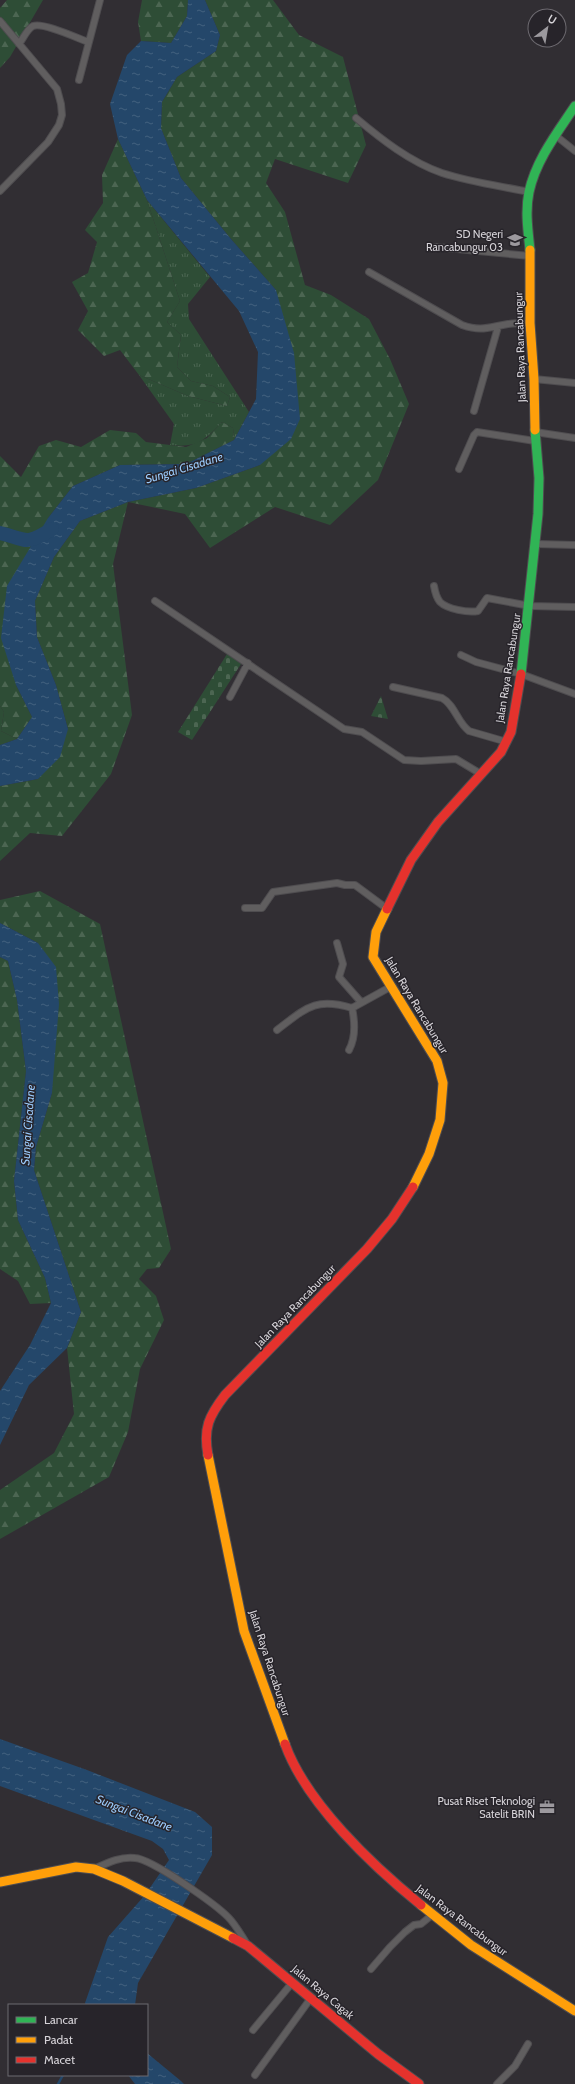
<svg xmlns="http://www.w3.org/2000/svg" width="575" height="2084" viewBox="0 0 575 2084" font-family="Cabin,sans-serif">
	<defs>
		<pattern id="grass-tufts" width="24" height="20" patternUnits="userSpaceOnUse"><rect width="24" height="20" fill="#2e4d36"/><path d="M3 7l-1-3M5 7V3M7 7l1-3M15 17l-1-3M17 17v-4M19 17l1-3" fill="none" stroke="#4c6652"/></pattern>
		<pattern id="forest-firs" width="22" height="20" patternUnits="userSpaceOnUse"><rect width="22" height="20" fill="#2e4d36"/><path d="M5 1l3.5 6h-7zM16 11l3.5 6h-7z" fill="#4c6652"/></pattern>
		<pattern id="cemetery-stones" width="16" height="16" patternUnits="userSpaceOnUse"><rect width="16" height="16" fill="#2e4d36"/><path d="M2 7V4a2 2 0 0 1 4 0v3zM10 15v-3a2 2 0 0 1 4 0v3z" fill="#4c6652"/></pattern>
		<pattern id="water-ripples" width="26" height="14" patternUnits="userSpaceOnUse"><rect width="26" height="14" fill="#24476a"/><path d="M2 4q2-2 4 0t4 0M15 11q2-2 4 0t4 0" fill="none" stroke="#43617f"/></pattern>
	</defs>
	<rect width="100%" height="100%" fill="#312e33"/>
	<path fill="url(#grass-tufts)" d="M147 200 210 277 188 304 189 319 249 412 234 440 233 428 222 422C204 441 197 448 170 445L174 424 139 375 188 396 227 406 230 397 213 386 191 381 177 367 181 335 167 322 180 301Z
		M0 706 4 712 1 731 17 739 0 745Z"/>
	<path fill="url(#forest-firs)" d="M7 0H43L10 57 0 68V8Z
		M142 0H188L187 16 171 43 141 41 138 22Z
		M205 0H273L299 35 343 57 366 145 348 183 275 159 266 183 285 212 305 285 331 295 369 319 390 359 409 404 378 480 330 525 275 507 210 548 185 514 128 502 113 564 132 715 111 774 62 836 30 833 0 861V786L38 779 68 729 56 685 37 637 35 601 54 557 80 521 128 502 196 488 260 465 276 290 231 239 181 178 161 128 162 102 177 77 216 51 220 35Z
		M118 139 147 200 180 301 167 322 181 335 177 367 191 381 213 386 230 397 227 406 188 396 139 375 120 350 104 356 78 330 88 311 72 282 88 273 97 242 85 230 103 203 102 175Z
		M222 422 233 428 234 440 186 464 120 465 73 486 48 518 16 685 32 717 17 739 1 731 4 712 0 706V456L21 477 39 446 56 440 81 447 110 430 136 433 146 442 186 447 207 438Z
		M40 891 100 924 171 1249 159 1268 147 1269 139 1279 156 1296 164 1320 140 1369 128 1432 109 1477 0 1539V1490L54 1453 74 1414 67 1348 81 1312 34 1170 36 1147 52 1093 38 943 0 923V900Z
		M0 957 8 961 17 1000 26 1071 14 1181 18 1220 45 1278 51 1303 30 1304 18 1281 0 1269Z"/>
	<path fill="url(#cemetery-stones)" d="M227 654 241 664 192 740 178 732Z
		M381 696 388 719 371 716Z"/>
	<path fill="url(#water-ripples)" d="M188 0H205L220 35 216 51 177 77 162 102 161 128 181 178 231 239 276 290 294 353 300 419 291 439 260 465 196 488 128 502 80 521 54 557 35 601 37 637 56 685 68 729 60 757 38 779 0 786V745L17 739 32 717 16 685 1 638 7 586 48 518 73 486 120 465 186 464 234 440 256 399 258 352 239 311 147 200 118 139 110 104 127 55 141 41 171 43 187 16Z
		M0 923 38 943 56 967 59 1004 52 1093 36 1147 34 1170 81 1312 67 1348 29 1385 0 1445V1391L30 1345 51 1303 45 1278 18 1220 14 1181 26 1071 17 1000 8 961 0 957Z
		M0 1739 87 1770 195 1812 212 1827V1855L138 1983 135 2005H86L85 2003 108 1937 145 1895 169 1860 163 1849 152 1841 0 1786Z
		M147 2053 181 2081 184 2084H135L128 2075H147Z"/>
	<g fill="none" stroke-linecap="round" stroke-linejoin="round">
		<path stroke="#24476a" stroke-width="2.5" d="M58 2084 63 2075"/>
		<path stroke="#24476a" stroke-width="14" d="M0 533C28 540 25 546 52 529"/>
		<g stroke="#4f4d50" stroke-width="8">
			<path id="street" d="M0 21 57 89 61 104 62 115 59 125 48 142 0 191
				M19 44C23 39 27 29 33 26 43 22 77 38 88 42
				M79 80 100 0
				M356 118C381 139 410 162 442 173 470 182 500 186 529 192
				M555 135 575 151
				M436 247 530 256
				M369 272 462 325C482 332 489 327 508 324 515 323 523 323 530 323
				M534 379 575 383
				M474 411 498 327
				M535 432 575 438
				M459 469 474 435 477 432 535 441
				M536 544 575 545
				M434 586C435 592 436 597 440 602 447 609 468 613 478 611L487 598 530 606 575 607
				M155 601 344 729 362 732 404 760 421 761 456 759 481 774
				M461 655 476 662 521 674 575 694
				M393 687 442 698C455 705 457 722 469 731L507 742
				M230 697 248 663
				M245 908H262L273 892 337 883 345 885H355L386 908
				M337 943 343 964 339 977 361 1002
				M277 1030C306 1008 315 997 352 1008L392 986
				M349 1050C356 1037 355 1022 352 1008
				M94 1869C107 1863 121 1856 135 1858 152 1859 215 1904 228 1917 236 1925 241 1935 247 1944
				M371 1969 390 1947 405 1932 414 1925 421 1924 432 1915
				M253 2030 292 1983
				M255 2075 311 1998
				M497 2084 515 2066 528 2044"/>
		</g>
		<g stroke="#4f4d50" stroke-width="11">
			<path id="fast" d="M530 250C528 231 525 211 529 192 536 160 557 133 575 106
				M521 674 538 514 539 478 535 430"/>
		</g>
		<g stroke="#4f4d50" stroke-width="11">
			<path id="slow" d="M530 250V323L534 379 535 430
				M387 909 376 932 373 957 437 1061 443 1083 440 1120 429 1154 413 1187
				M208 1455 244 1631 285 1744
				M0 1882 76 1867 94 1869 123 1881 233 1938
				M421 1905 471 1945 575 2011"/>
		</g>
		<g stroke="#4f4d50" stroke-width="11">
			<path id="jam" d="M387 909 411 860 438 822 501 752 511 732 521 674
				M208 1455C203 1428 209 1416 225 1395L367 1249 392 1219 413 1187
				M285 1744C306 1803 373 1866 421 1905
				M233 1938 248 1946 378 2054 419 2084"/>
		</g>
		<use href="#street" stroke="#605e5f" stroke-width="6"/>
		<use href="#fast" stroke="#30b455" stroke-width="9"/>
		<use href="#slow" stroke="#ff9f0a" stroke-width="9"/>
		<use href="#jam" stroke="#e5322d" stroke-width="9"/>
	</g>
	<defs>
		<g id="school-bare" transform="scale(1.2)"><path d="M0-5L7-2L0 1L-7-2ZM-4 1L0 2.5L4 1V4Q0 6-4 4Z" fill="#9c999e" stroke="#27242a" stroke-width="2.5" paint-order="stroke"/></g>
		<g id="office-bare" transform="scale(1.2)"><path d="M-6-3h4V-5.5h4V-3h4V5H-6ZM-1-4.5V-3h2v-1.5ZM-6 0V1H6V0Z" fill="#9c999e" stroke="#27242a" stroke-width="2.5" paint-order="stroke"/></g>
	</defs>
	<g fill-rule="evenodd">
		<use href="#school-bare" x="515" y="240"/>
		<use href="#office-bare" x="547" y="1807"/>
	</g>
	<g text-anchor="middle" stroke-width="3" stroke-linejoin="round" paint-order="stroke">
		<g font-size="11" fill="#d6d3d8" stroke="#27242a" text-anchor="end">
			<text x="503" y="238">SD Negeri<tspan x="503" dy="13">Rancabungur 03</tspan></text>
			<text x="535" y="1805">Pusat Riset Teknologi<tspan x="535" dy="13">Satelit BRIN</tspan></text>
		</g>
		<g font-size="11" fill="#d6d3d8" stroke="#27242a">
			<text transform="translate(520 347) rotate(-92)" y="4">Jalan Raya Rancabungur</text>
			<text transform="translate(508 668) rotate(-81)" y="4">Jalan Raya Rancabungur</text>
			<text transform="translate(417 1005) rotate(59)" y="4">Jalan Raya Rancabungur</text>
			<text transform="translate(295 1306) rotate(-46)" y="4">Jalan Raya Rancabungur</text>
			<text transform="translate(270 1663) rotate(72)" y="4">Jalan Raya Rancabungur</text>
			<text transform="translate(462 1920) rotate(37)" y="4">Jalan Raya Rancabungur</text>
			<text transform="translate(323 1992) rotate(40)" y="4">Jalan Raya Cagak</text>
		</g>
		<g font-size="12" font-style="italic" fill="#9acafb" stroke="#27242a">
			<text transform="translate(184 468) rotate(-17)" y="4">Sungai Cisadane</text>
			<text transform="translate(28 1125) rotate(-86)" y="4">Sungai Cisadane</text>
			<text transform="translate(134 1813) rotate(21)" y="4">Sungai Cisadane</text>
		</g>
	</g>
	<rect x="8" y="2004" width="140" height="72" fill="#27242a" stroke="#6d6a70"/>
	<rect x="16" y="2017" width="20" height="6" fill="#30b455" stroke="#6d6a70"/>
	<text x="44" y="2024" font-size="12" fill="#d6d3d8">Lancar</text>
	<rect x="16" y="2037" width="20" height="6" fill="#ff9f0a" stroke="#6d6a70"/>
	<text x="44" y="2044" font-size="12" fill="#d6d3d8">Padat</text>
	<rect x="16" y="2057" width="20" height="6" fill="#e5322d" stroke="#6d6a70"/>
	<text x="44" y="2064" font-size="12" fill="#d6d3d8">Macet</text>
	<g transform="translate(547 28) rotate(31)"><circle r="19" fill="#27242a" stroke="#6d6a70"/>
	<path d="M0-3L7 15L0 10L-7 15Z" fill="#9c999e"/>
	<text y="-6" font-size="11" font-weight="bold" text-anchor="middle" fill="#d6d3d8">U</text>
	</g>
</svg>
